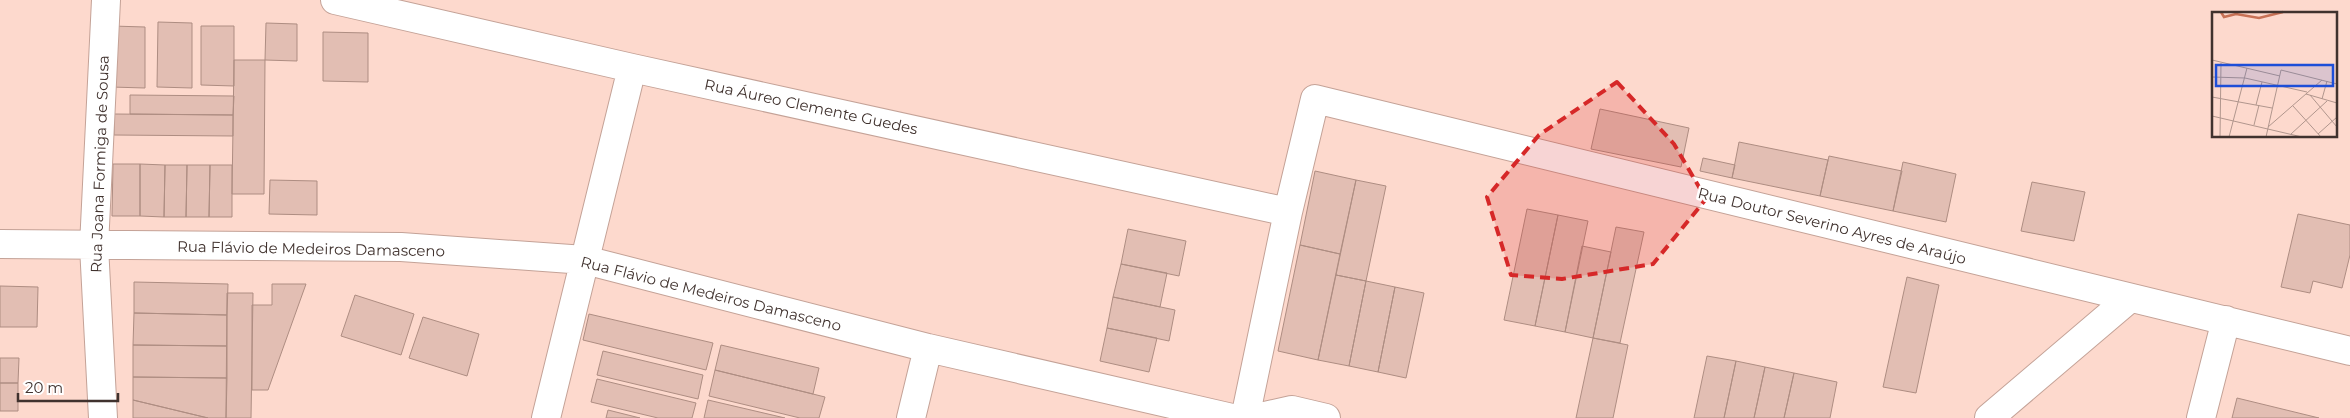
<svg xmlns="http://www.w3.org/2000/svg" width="2350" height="418" viewBox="0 0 2350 418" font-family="Montserrat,sans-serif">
	<rect width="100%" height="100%" fill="#fdd9cd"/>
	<path fill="#e2beb3" stroke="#ae8d82" d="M158 22 192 23V88L157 87Z
		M266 23 297 24V61L265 60Z
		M112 26 145 27V88L111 87Z
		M201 26H234V86L201 85Z
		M323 32 368 33V82L323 81Z
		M234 60H265L264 194H232Z
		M130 95 234 96 233 115 130 114Z
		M1600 109 1689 128 1681 167 1591 149Z
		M114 114 233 115V136L114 135Z
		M1739 142 1828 160 1820 196 1732 178Z
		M1829 156 1902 171 1893 211 1820 196Z
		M1703 158 1735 165 1732 178 1700 171Z
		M1903 162 1956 174 1946 222 1893 211Z
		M113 164H140V216H112Z
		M140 164 165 165 164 217 140 216Z
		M165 165H187L186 217H164Z
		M187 165H210L209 217H186Z
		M210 165H232V217H209Z
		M1315 171 1356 180 1340 254 1300 245Z
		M270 180 317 181V215L269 214Z
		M1356 180 1386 186 1366 281 1336 275Z
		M2032 182 2085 192 2074 241 2021 231Z
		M1527 209 1558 215 1535 326 1504 320Z
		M2298 214 2350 225V255L2342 288 2313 281 2310 293 2281 287Z
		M1558 215 1588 221 1565 332 1535 326Z
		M1616 227 1644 232 1620 343 1593 338Z
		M1128 229 1186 241 1179 276 1121 264Z
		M1300 245 1340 254 1318 360 1278 351Z
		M1582 246 1611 252 1593 338 1565 332Z
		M1121 264 1167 273 1160 307 1113 297Z
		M1336 275 1366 281 1349 366 1318 360Z
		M1907 277 1939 285 1916 393 1883 387Z
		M1366 281 1395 287 1378 372 1349 366Z
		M134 282 228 284 227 315 134 313Z
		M272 284H306L268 390H252V305H272Z
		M0 286 38 287 37 327H0Z
		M1395 287 1424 293 1406 378 1378 372Z
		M227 293H253L251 418H226Z
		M355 295 414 314 401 355 341 336Z
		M1113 297 1175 310 1169 341 1107 328Z
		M134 313 227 315V346L133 345Z
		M589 314 713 343 706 370 583 340Z
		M423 317 479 334 467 376 409 358Z
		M1107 328 1157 338 1149 372 1100 361Z
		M1593 338 1628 345 1613 418H1576Z
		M133 345 227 346V378L133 377Z
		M721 345 819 368 813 394 715 370Z
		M603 351 703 375 698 399 597 375Z
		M1707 356 1736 361 1724 418H1694Z
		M0 358H19L18 383H0Z
		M1736 361 1765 367 1754 418H1724Z
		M1765 367 1794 373 1784 418H1754Z
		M715 370 825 397 819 418H800L709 396Z
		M1794 373 1837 382 1830 418H1784Z
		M133 377 227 378 226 418H208L133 400Z
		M597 379 696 403 692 418H658L591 402Z
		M0 383H18V411H0Z
		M2237 398 2319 418H2232Z
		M133 400 208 418H133Z
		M708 400 785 418H704Z
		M608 410 640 418H606Z"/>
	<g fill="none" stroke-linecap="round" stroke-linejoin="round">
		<g stroke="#c4a297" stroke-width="30">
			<path id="minor" d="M335 0 632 68 1288 212
				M0 244 401 247 585 260 928 348 1232 418
				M103 418 94 246 106 0
				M546 418 632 68
				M911 418 928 348
				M1245 418 1288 212 1315 99 2350 351
				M1256 418 1292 410 1326 418
				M1989 418 2130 298
				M2201 418 2226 320"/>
		</g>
		<use href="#minor" stroke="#fff" stroke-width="28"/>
	</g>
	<path fill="#d62828" fill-opacity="0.2" stroke="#d62828" stroke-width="4" stroke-dasharray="10 6" stroke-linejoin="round" d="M1617 82 1674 144 1706 199 1653 264 1562 279 1511 275 1487 197 1539 135Z"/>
	<g text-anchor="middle" stroke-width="5" stroke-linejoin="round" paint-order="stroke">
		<g font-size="15" fill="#40322e" stroke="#fff">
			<text transform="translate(811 107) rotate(12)" y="5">Rua Áureo Clemente Guedes</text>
			<text transform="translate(100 164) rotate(-88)" y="5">Rua Joana Formiga de Sousa</text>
			<text transform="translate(1832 226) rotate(14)" y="5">Rua Doutor Severino Ayres de Araújo</text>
			<text transform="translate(311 249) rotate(1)" y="5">Rua Flávio de Medeiros Damasceno</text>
			<text transform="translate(711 294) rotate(14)" y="5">Rua Flávio de Medeiros Damasceno</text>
		</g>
	</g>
	<g transform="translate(2212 12)">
		<rect width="125" height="125" fill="#fdd9cd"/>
		<path fill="none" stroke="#c87256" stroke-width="2.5" d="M9 0 12 5 24 2 47 6 71 0"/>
		<path fill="none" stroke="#b1968d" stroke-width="1" d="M0 48 68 64M0 65 33 66 95 80M94 82 125 91M98 83 125 115M0 85 60 96M110 87 115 69M44 93 50 70M81 94 109 125M0 104 90 125M42 113 47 93M56 115 110 68M79 122 115 89M106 122 125 105M8 125 9 51M17 125 35 56M54 125 69 58 125 72"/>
		<path fill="#1d4ed8" fill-opacity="0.15" stroke="#1d4ed8" stroke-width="2.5" d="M4 53H121V74H4Z"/>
		<rect width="125" height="125" fill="none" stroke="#40322e" stroke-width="2.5"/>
	</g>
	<path d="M18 393v8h100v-8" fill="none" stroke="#40322e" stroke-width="2.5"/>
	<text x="25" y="393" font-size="15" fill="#40322e" stroke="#ffffff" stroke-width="4" paint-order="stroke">20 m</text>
</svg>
